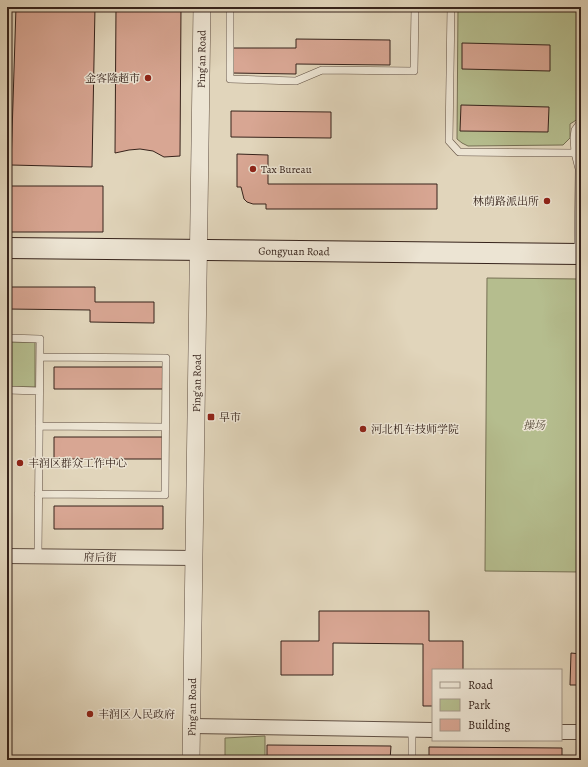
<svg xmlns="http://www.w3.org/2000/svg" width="588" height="767" viewBox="0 0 588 767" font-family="Alegreya,'Noto Serif SC',serif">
	<rect width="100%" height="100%" fill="#e1d5bb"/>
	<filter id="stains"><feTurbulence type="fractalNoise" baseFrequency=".005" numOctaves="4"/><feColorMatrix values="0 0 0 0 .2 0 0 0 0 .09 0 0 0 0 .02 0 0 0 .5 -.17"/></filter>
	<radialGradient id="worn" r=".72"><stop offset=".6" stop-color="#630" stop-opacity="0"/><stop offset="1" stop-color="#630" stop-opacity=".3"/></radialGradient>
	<path fill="#b5bd8e" stroke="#767054" d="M458 7H581V117L570 124V138L563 145 468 146 462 143 457 139Z
		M487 278 581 279V572L485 571Z
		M7 342H35V387H7Z
		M265 736V760H225V738Z"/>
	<path fill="#d8a693" stroke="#36231b" d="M16 7H95L92 167 11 165Z
		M116 7H181L180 156 164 157 153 151 140 149 129 150 115 153Z
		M462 7H573V10L462 8Z
		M296 39 390 40V65L296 64V74L231 73 232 48H296Z
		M462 43 550 45V71L462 69Z
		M461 105 549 107 548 132 460 131Z
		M231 111 331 112V138L231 137Z
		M237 154 268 155V184H437V209H266V204H253L247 202 244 199 241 187H237Z
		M7 186H103V232H7Z
		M7 287H95V302H154V323L90 322V310L7 309Z
		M54 367H164V389H54Z
		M54 437H163V459H54Z
		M54 506H163V529H54Z
		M319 611H429V641H463V670H433V706H423V644L333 643V675H281V641H319Z
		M571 653 581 654V685H570Z
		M267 745 391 746 390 760H267Z
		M429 747 562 748V760H429Z"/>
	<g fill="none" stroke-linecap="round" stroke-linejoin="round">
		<g stroke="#615043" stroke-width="8">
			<path id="service" d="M230 7V79L296 81 322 70 414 71 415 7
				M295 7H300
				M451 7 449 141 459 152 575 153
				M578 253 579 169 575 153 574 138 575 130 580 123 581 122
				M7 338 40 339 38 556
				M7 390 39 391
				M39 426 165 427
				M38 494 165 495 166 358 40 357
				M412 760V730"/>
		</g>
		<g stroke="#615043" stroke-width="16">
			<path id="minor" d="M7 556 194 558
				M192 726 433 730
				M561 732H581"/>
		</g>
		<g stroke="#615043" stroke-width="18">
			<g id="tertiary">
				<path id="s1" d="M191 760 202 7"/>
			</g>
		</g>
		<g stroke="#36231b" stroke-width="22">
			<g id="secondary">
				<path id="s2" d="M7 248 581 254"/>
			</g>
		</g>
		<use href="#service" stroke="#ece4d3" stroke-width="7"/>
		<use href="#minor" stroke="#ece4d3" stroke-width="14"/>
		<use href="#tertiary" stroke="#ece4d3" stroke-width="17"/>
		<use href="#secondary" stroke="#ece4d3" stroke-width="20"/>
	</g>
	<g fill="#8f2418" stroke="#ece4d3" stroke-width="1.5">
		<circle cx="148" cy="78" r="4"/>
		<circle cx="253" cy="169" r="4"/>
		<circle cx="547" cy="201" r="4"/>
		<rect x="207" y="413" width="8" height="8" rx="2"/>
		<circle cx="363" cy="429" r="4"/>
		<circle cx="20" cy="463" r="4"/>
		<circle cx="90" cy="714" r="4"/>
	</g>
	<g text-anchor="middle" stroke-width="3" stroke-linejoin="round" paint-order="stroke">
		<g font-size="11" fill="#36231b" stroke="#ece4d3">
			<text dy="4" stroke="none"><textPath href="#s1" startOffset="701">Ping'an Road</textPath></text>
			<text dy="4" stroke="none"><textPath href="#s2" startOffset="287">Gongyuan Road</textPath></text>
			<text dy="4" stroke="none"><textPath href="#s1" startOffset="377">Ping'an Road</textPath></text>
			<text transform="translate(100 557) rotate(1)" y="4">府后街</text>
			<text dy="4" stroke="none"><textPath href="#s1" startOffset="53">Ping'an Road</textPath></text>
		</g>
		<g font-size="11" fill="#36231b" stroke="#ece4d3" text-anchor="start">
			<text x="140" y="82" text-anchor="end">金客隆超市</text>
			<text x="261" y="173">Tax Bureau</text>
			<text x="539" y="205" text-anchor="end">林荫路派出所</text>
			<text x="219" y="421">早市</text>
			<text x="371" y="433">河北机车技师学院</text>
			<text x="28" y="467">丰润区群众工作中心</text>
			<text x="98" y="718">丰润区人民政府</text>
		</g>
		<g font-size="11" font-style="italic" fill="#564a38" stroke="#ece4d3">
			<text x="534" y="429">操场</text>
		</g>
	</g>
	<rect width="588" height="767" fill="none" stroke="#e1d5bb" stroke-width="24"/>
	<rect x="8" y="8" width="572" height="751" fill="none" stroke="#36231b" stroke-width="2"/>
	<rect x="12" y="12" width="564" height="743" fill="none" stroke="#36231b"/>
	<rect x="432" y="669" width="130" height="72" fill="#ece4d3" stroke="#a39789"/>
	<rect x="440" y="682" width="20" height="6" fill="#ece4d3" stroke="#a39789"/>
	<text x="468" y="689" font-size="12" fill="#36231b">Road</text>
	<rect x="440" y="699" width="20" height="12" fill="#b5bd8e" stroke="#a39789"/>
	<text x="468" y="709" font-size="12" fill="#36231b">Park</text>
	<rect x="440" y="719" width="20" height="12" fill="#d8a693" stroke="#a39789"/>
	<text x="468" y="729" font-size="12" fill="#36231b">Building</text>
	<rect width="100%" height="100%" filter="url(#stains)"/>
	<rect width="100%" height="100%" fill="url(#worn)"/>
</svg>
